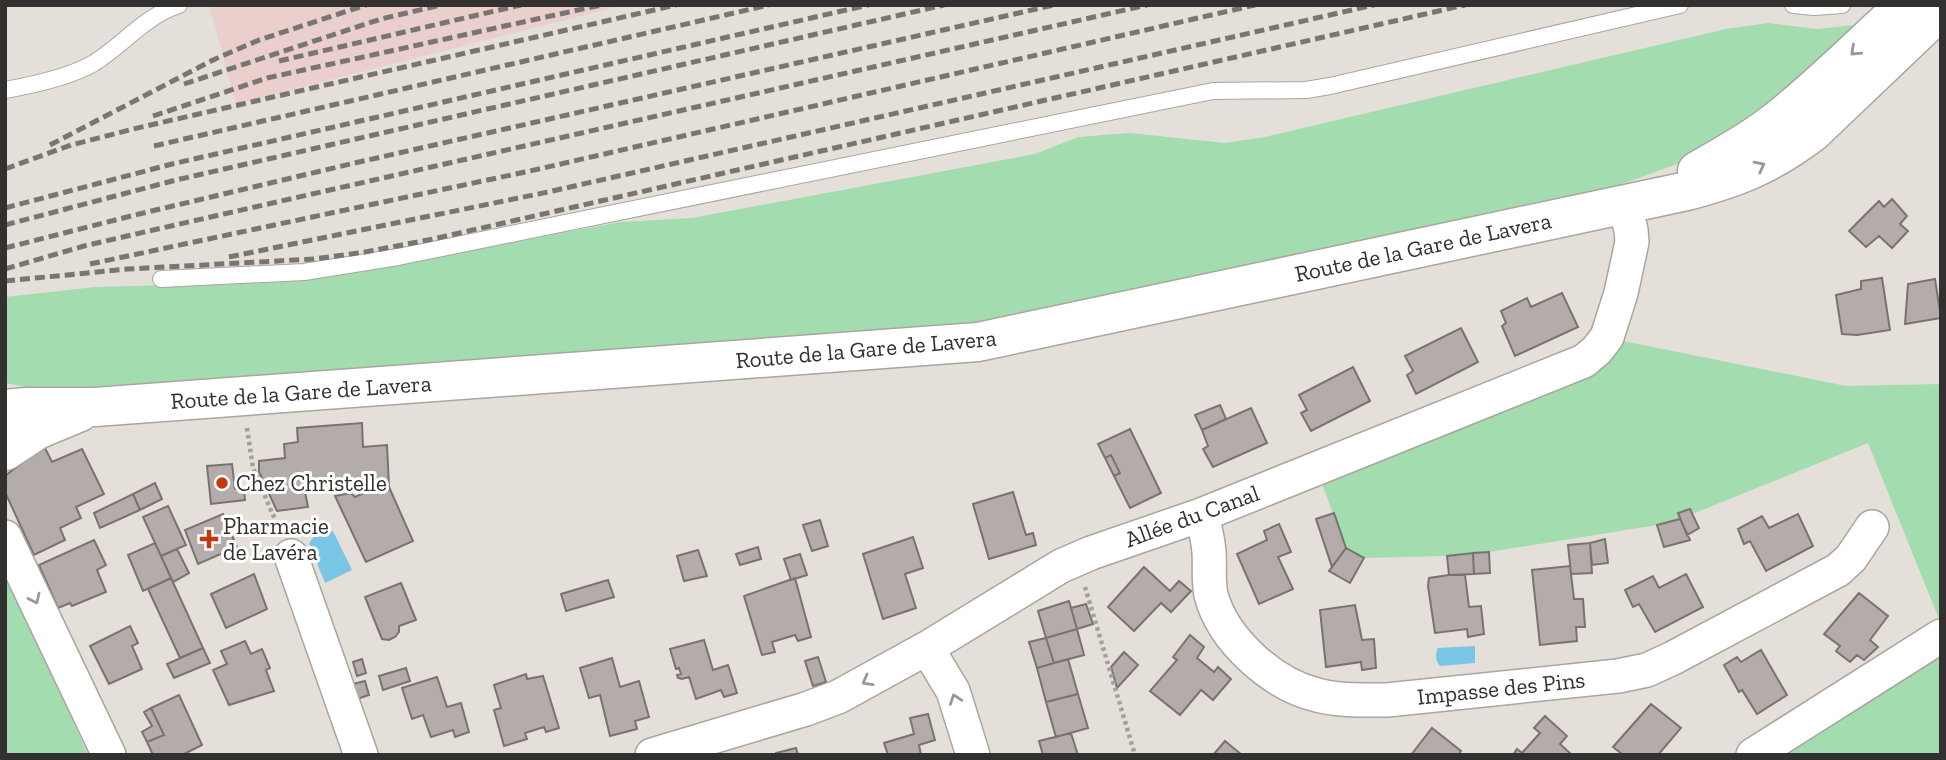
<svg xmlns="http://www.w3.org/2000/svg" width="1946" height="760" viewBox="0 0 1946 760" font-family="'Zilla Slab',serif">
	<rect width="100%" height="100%" fill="#e4dfd9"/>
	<path fill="#eacfcd" d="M209 5H624L236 104Z"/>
	<path fill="#a2dcaf" d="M1768 23 1817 29 1864 24 1758 119 1685 161 1609 189 996 324 100 389 34 388 5 383V297L95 287 260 283 346 273 621 222 692 218 1035 154 1078 137 1130 133 1225 143 1265 137 1726 29Z
		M1618 340 1846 386 1941 384V624L1868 443 1680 519 1657 525 1489 552 1447 556 1364 558 1346 548 1322 484 1511 408Z
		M5 571 12 586 88 755H5Z
		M1941 655V755H1772Z"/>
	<path fill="#79c5e6" d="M321 531 327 533 333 531 352 570 325 583 309 543 317 532Z
		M1475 646V663L1440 666C1435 660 1435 655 1438 648Z"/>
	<path fill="#b4acaa" stroke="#7a7271" stroke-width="2" d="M1892 199 1907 216 1900 224 1908 231 1892 248 1879 236 1866 247 1849 231 1879 201 1884 207Z
		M1882 278 1890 330 1857 335 1842 334 1836 295 1861 289V281Z
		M1935 279 1941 318 1905 324 1908 284Z
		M1562 293 1578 327 1515 356 1502 326 1506 323 1501 311 1527 298 1531 307Z
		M1461 328 1478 362 1416 394 1407 375 1413 371 1405 356Z
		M1353 367 1370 401 1311 431 1301 413 1307 410 1299 395Z
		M1220 405 1226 419 1202 430 1195 415Z
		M1251 408 1267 443 1213 467 1203 449 1208 446 1202 430Z
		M362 423 363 447 387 445 389 487 305 492 308 507 277 511 259 472V461L285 458 284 444 298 442 297 428Z
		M1130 429 1161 493 1130 508 1114 476 1120 473 1111 455 1105 458 1098 444Z
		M44 446 52 462 82 449 104 494 76 507 81 518 60 528 65 540 34 555 5 492V476Z
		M1111 455 1120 473 1114 476 1105 458Z
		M232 464 235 489 244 488 245 500 211 504 207 466Z
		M155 483 162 499 140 510 133 494Z
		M389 487 413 541 366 562 335 496 351 493 355 497 375 488Z
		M1013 492 1026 535 1033 533 1036 545 989 559 973 504Z
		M133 494 140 510 100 528 94 513Z
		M168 506 186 545 161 556 143 517Z
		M1690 509 1699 528 1687 535 1678 513Z
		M1334 513 1346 548 1332 567 1316 519Z
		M223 514 237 547 198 564 185 530Z
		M1798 514 1813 546 1766 571 1750 541 1744 544 1738 529 1762 516 1769 528Z
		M1680 519 1690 540 1664 547 1657 525Z
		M820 520 828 546 812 551 803 525Z
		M1279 524 1291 552 1278 557 1293 589 1259 604 1237 554 1267 540 1264 531Z
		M913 537 923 568 905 574 916 608 883 619 863 554Z
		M1605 539 1608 563 1592 565 1590 543Z
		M94 540 106 565 97 570 106 592 72 606 70 603 58 608 39 565Z
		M155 543 171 578 143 591 128 555Z
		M1590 543 1592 573 1571 574 1568 545Z
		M758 547 761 559 740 565 736 554Z
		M1346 548 1364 558 1350 583 1329 571Z
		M177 549 189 573 173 582 161 556Z
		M698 550 707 576 684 581 677 556Z
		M1489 552 1490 573 1474 574 1473 553Z
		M1473 553 1474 574 1449 575 1447 556Z
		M800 554 807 575 791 580 784 559Z
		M1570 566 1574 599H1583L1585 627H1576L1577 641 1540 645 1532 570Z
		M1144 567 1170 591 1179 581 1191 591 1171 612 1161 603 1134 631 1108 607Z
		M254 574 267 609 226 628 211 594Z
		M1686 574 1703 607 1655 632 1639 604 1633 607 1625 590 1653 576 1659 588Z
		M1449 575H1465L1469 607 1481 606 1484 634 1468 637 1467 629 1435 633 1428 586 1429 578Z
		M171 578 203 648 180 658 148 589Z
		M795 578 811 637 798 641 795 635 772 642 775 652 762 655 744 596Z
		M608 580 614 597 566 611 561 594Z
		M401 583 416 620 399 626V632L395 637 389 640 382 639 365 597Z
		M1859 593 1888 616 1870 640 1878 647 1864 660 1857 655 1850 662 1836 651 1840 646 1824 634Z
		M1069 601 1077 629 1046 638 1038 611Z
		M1086 604 1093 624 1077 629 1071 608Z
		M1355 605 1362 640 1374 639 1376 668 1362 670 1361 662 1326 667 1320 610Z
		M130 626 138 643 132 646 142 669 109 684 90 646Z
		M1077 629 1084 655 1054 663 1046 638Z
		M1190 635 1204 647 1197 658 1214 672 1218 667 1231 679 1213 700 1201 690 1180 715 1150 691 1177 660 1173 657Z
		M1046 638 1054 663 1037 668 1029 642Z
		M704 640 713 670 728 665 737 693 724 697 721 690 696 699 689 677 682 679 678 678 677 675 681 674 679 668 676 669 670 649Z
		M245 641 251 654 262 649 270 668 266 670 274 691 229 705 213 670 227 664 221 651Z
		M203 648 210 663 174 678 167 664Z
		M1761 650 1787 695 1757 714 1742 690 1739 692 1724 665 1737 657 1741 662Z
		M1124 652 1138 665 1117 688 1111 667Z
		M818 657 826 682 813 686 805 661Z
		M612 658 620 687 639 681 649 717 635 721 637 729 610 736 600 695 589 698 580 668Z
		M362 659 366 673 357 676 353 662Z
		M1068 659 1078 694 1046 702 1037 668Z
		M406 668 410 681 383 690 379 676Z
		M526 674 527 679 543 676 559 728 546 732 544 727 525 733 527 739 504 746 494 710 501 708 494 685Z
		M437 677 447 707 461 703 469 732 455 737 453 730 431 737 423 715 412 719 402 688Z
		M365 681 369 695 357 699 353 684Z
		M1078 694 1088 728 1056 737 1046 702Z
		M179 695 202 745 182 755H153L147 742 164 735 151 708Z
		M1651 704 1681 728 1658 755H1623L1613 747Z
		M151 708 164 735 147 742 142 732 152 726 144 712Z
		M928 714 935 740 919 745 921 755H888L884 743 914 734 910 718Z
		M1545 716 1567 736 1560 744 1572 755H1513L1517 749 1522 753 1540 733 1534 728Z
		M1432 728 1461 751 1458 755H1411Z
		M1071 733 1078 755H1043L1039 741Z
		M1225 741 1242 755H1213Z
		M796 748 798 755H776V753Z"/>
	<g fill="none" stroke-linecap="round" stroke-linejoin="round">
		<g stroke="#a9a59f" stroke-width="18">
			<path id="service" d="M1793 5 1814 7 1842 5
				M5 90C33 85 70 77 94 63 123 45 145 16 179 5
				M161 279 304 272 398 257 1213 91 1306 90 1330 86 1680 5"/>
		</g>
		<g stroke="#a9a59f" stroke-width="36">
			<path id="minor" d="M1201 515C1205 527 1208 539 1209 552 1210 566 1208 581 1211 595 1223 640 1272 684 1317 695 1339 701 1364 700 1387 700L1618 676 1647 670 1673 658 1838 570 1851 558 1872 527
				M5 537 109 755
				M291 556 361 755
				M927 648 953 691 973 755
				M652 755 806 709 838 697 927 648 1061 566 1091 553 1201 515 1584 361 1597 350 1607 337 1621 293 1632 242 1631 230 1624 203
				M1753 755 1941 636"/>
		</g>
		<g stroke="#a9a59f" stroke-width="41">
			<path id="tertiary" d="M1697 171C1723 156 1751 141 1775 122 1821 86 1862 44 1905 5
				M5 409 26 407H95L978 342 1687 191C1739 177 1769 165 1813 132L1941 10
				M5 451 37 430 80 412"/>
		</g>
		<path stroke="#a39f9a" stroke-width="4.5" stroke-dasharray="3.5 3.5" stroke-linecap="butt" d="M247 428 253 468 279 529
			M1085 587 1135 755"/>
		<use href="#service" stroke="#fff" stroke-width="16"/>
		<use href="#minor" stroke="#fff" stroke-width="33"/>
		<use href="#tertiary" stroke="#fff" stroke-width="38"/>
		<path stroke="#797672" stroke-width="5" stroke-dasharray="10 5" stroke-linecap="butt" d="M279 61 521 5
			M184 84 381 19 441 5
			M153 116 267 78 601 5
			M50 145 213 60 259 40 366 5
			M154 146 769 5
			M5 169 71 145 133 129 676 5
			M5 208 172 164 868 5
			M5 225 176 180 944 5
			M5 248 139 214 359 162 1054 5
			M229 257 548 192 1374 5
			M90 264 530 171 1255 5
			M5 269 84 246 162 228 1147 5
			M5 281 128 269 314 259 365 252 433 239 1465 5"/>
	</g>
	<defs><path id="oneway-chevron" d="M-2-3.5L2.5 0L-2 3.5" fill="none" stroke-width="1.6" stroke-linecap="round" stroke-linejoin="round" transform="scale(1.75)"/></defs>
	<g stroke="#999897">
		<use href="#oneway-chevron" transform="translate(1855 51) rotate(137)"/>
		<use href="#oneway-chevron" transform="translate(1760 166) rotate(-27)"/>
		<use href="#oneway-chevron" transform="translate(35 599) rotate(65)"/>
		<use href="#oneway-chevron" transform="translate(867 681) rotate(151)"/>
		<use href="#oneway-chevron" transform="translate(955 699) rotate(-109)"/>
	</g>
	<g fill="#c2390d" stroke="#fff" stroke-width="2.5">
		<circle cx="222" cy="483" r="7"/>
		<path d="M205.5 528.5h7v7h7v7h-7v7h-7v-7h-7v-7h7z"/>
	</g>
	<g text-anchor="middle" stroke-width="6" stroke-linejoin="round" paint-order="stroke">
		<g font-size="23" fill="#33312f" stroke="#fff">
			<text transform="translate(1423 247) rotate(-12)" y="8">Route de la Gare de Lavera</text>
			<text transform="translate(866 349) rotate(-5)" y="8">Route de la Gare de Lavera</text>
			<text transform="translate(301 392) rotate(-4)" y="8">Route de la Gare de Lavera</text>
			<text transform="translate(1192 516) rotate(-20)" y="8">Allée du Canal</text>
			<text transform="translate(1501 688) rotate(-6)" y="8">Impasse des Pins</text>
		</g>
		<g font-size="23" fill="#33312f" stroke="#fff" text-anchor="start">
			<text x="236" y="491">Chez Christelle</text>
			<text x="223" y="534">Pharmacie<tspan x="223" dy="26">de Lavéra</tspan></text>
		</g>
	</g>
	<rect width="1946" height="760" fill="none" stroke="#33312f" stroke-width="14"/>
</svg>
